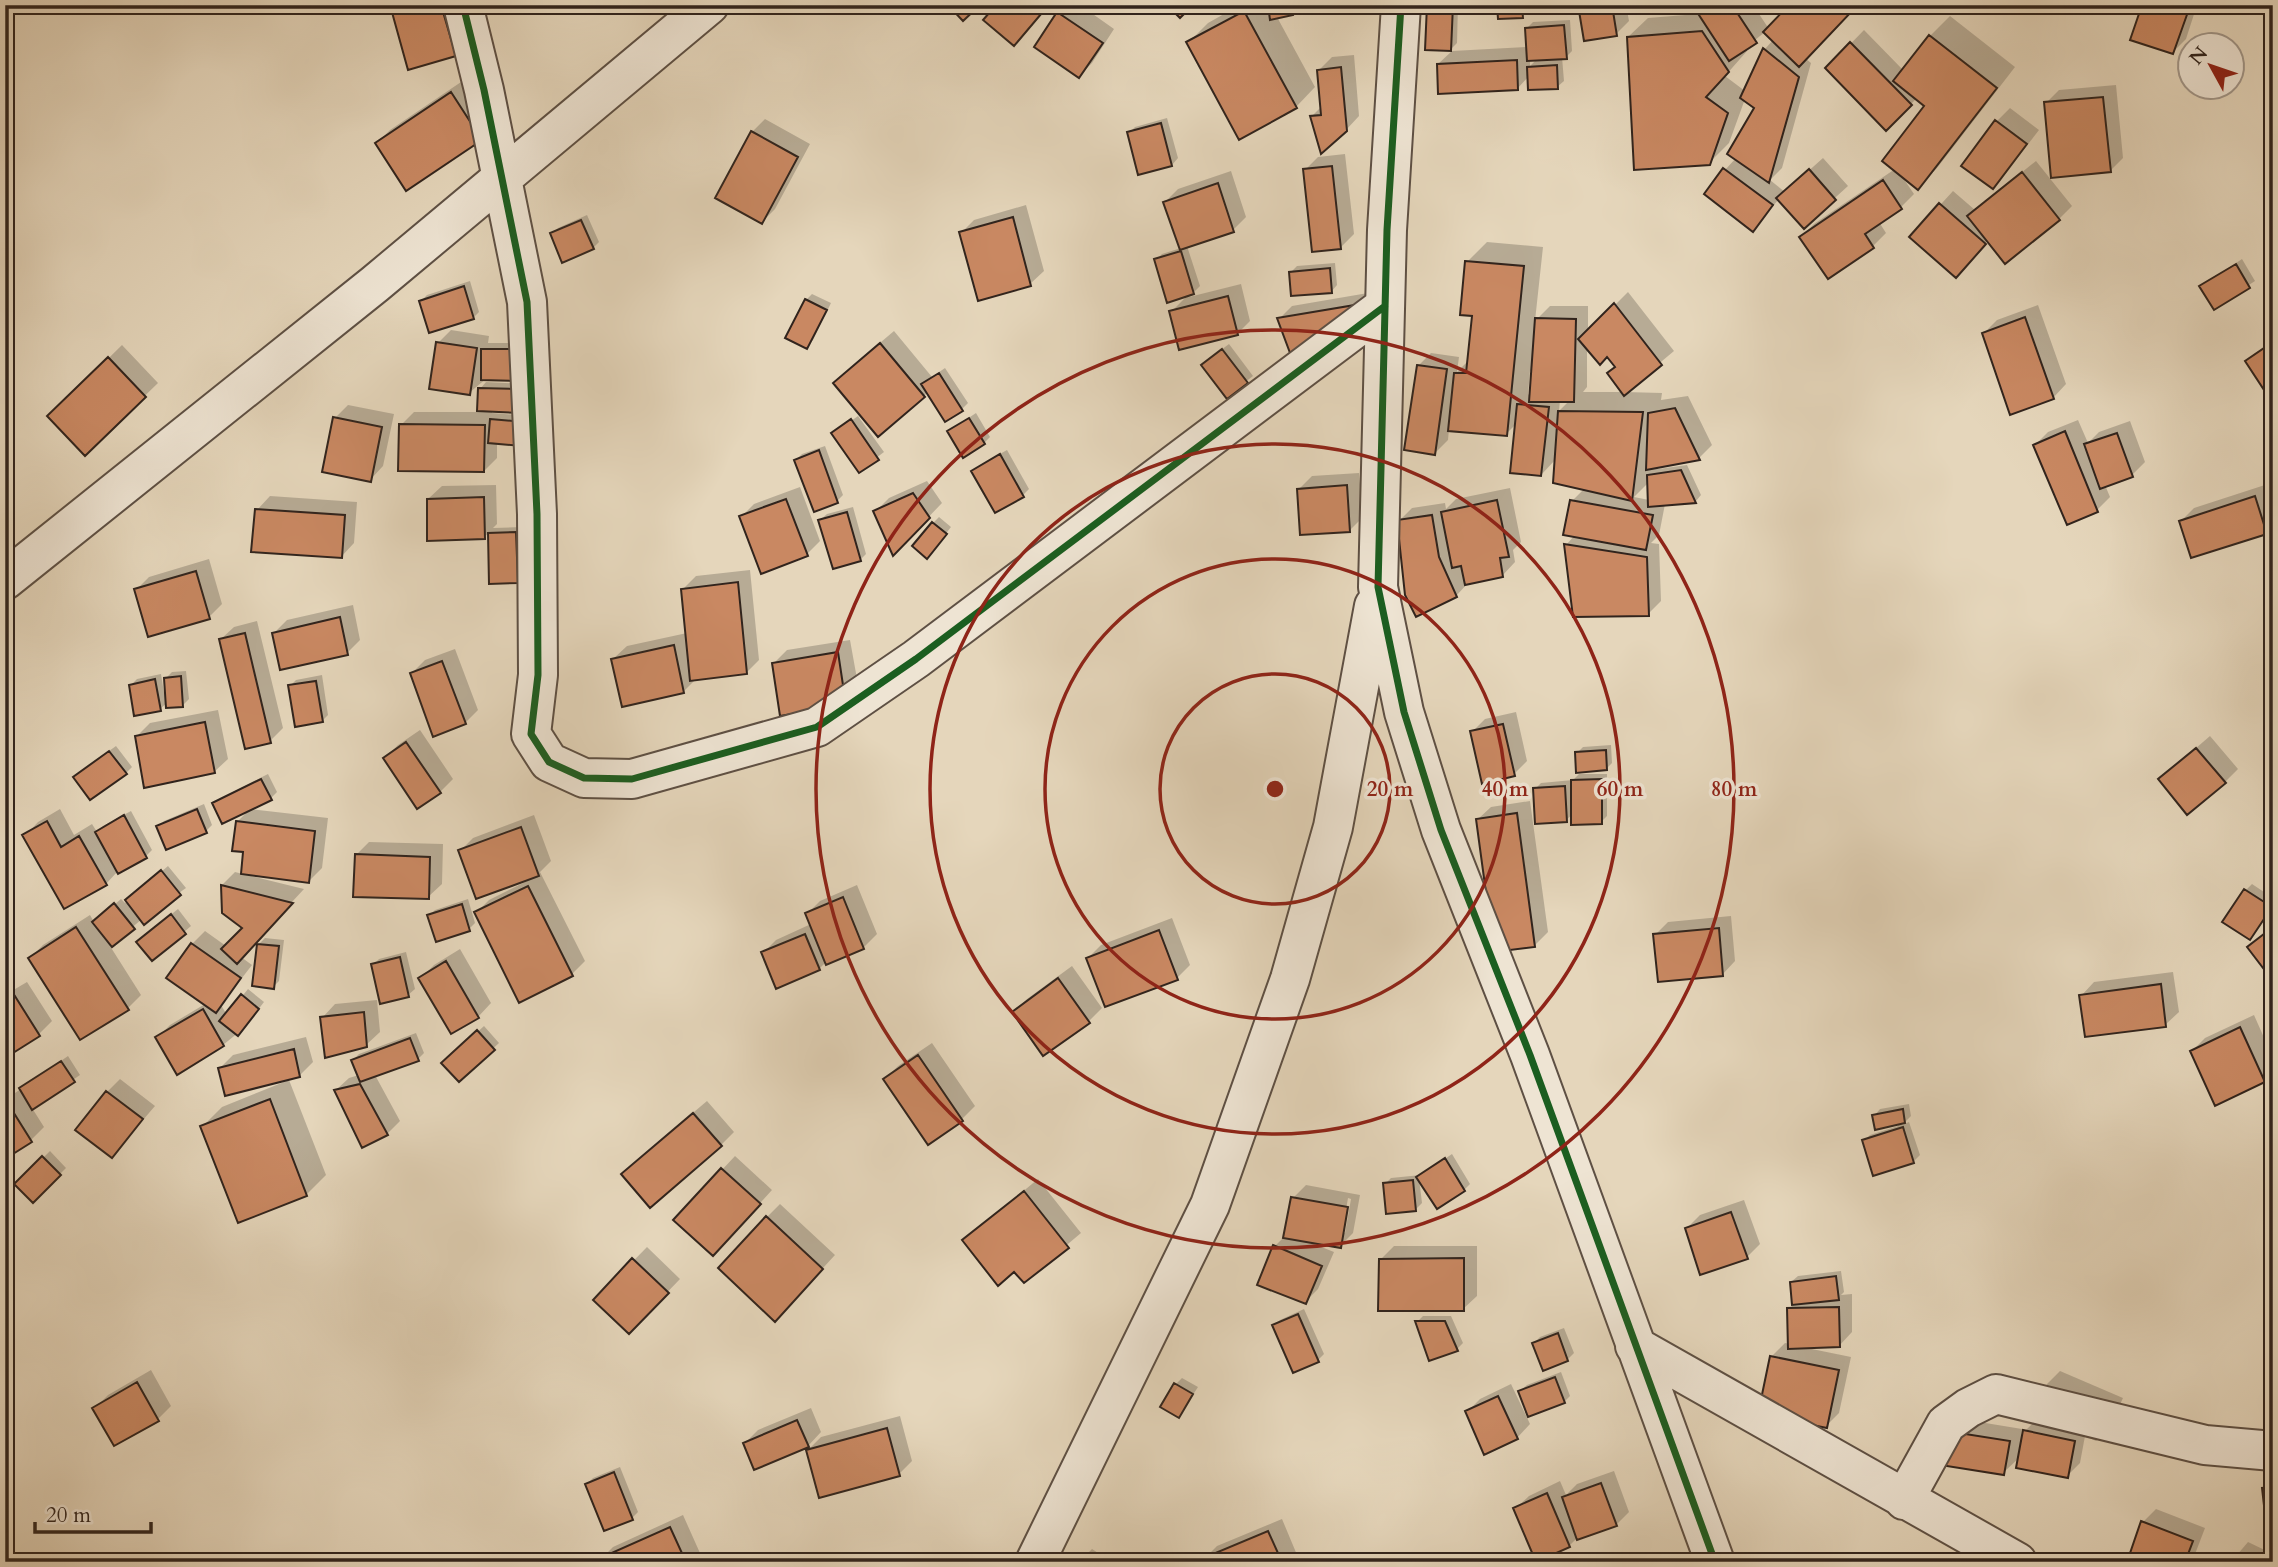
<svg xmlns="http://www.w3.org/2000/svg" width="2278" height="1567" viewBox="0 0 2278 1567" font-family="Cardo,serif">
	<rect width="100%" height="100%" fill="#e5d6bb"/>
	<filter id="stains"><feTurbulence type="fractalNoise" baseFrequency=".00286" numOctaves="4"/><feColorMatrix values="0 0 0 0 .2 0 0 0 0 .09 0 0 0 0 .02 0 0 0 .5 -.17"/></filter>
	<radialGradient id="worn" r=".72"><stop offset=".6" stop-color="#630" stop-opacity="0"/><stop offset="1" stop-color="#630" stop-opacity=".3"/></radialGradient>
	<path fill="#0003" fill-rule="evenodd" d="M391 5H458L455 54Z
		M1066 5H1080L1114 29 1092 63 1079 76 1036 47Z
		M1240 5H1298L1292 14 1277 17 1315 87 1296 107 1188 43 1208 23Z
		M1428 5H1458L1457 43 1451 49Z
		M1499 5H1533L1522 17Z
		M1580 5H1626L1629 21 1616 34Z
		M1706 5H1753L1769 29 1791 5H1856L1805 58 1811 63 1782 168 1770 180 1785 192 1823 158 1848 186 1804 226 1779 199 1753 229 1725 170 1736 158 1757 107 1745 99 1729 143 1709 163 1628 37 1648 18 1698 14ZM1765 32 1773 40 1765 49 1745 91 1725 76 1747 51 1745 48Z
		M2143 5H2197L2186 39 2173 52Z
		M1950 16 2015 67 1937 168 1918 187 1901 175 1914 194 1901 207 1879 222 1886 233 1873 246 1828 277 1801 237 1814 224 1895 169 1927 105 1917 98 1886 129 1827 68 1864 30 1904 71 1930 36Z
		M1570 20 1572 51 1566 57H1562L1564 81 1557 87 1529 76 1517 89 1438 64 1452 51 1528 47 1527 28 1533 22ZM1530 59H1537L1530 66Z
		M1354 55 1359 116 1346 130 1312 116 1322 106 1319 70 1332 57Z
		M464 80 481 139 377 143 390 130Z
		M2116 85 2123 158 2110 171 2046 103 2059 90Z
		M2010 108 2039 130 2005 174 1992 187 1964 165 1997 121Z
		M1167 118 1178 158 1172 165 1129 133 1135 127Z
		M765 119 810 144 775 209 762 222 752 132Z
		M1345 154 1354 234 1341 247 1305 170 1318 157Z
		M2036 161 2072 206 2059 219 1988 240 1969 262 1911 237 1953 191 1975 210Z
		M1231 171 1246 217 1233 230 1187 246 1200 286 1189 297 1241 284 1250 321 1237 334 1171 312 1189 294 1156 260 1162 254 1181 248 1165 202 1178 189Z
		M1026 205 1044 271 1030 284 961 233 974 220Z
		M587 215 599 242 593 248 552 234 558 228Z
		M1487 242 1543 247 1535 321 1550 306H1588V332L1628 292 1674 351 1625 392 1662 393 1661 400 1688 396 1712 445 1699 458 1658 466V469L1687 465 1701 495 1696 501 1665 504 1659 535 1651 543 1659 544 1661 601 1648 614 1566 545 1575 535 1572 501 1585 488 1556 459 1541 475 1517 423 1506 434 1449 429 1448 440 1435 453 1418 366 1431 353 1459 357 1457 372 1469 360 1474 315 1467 262ZM1587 348 1608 355 1616 366 1609 373 1623 392H1583L1587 387ZM1530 371H1533L1532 391 1528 395ZM1560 400H1570L1559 411ZM1649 482V500L1634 497Z
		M2242 259 2255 281 2215 307 2202 286Z
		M1335 263 1337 285 1331 292 1291 272 1297 266Z
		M470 281 479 312 473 318 421 301 427 295Z
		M1368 293 1375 332 1279 319 1292 306Z
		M812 294 831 303 813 340 807 347 806 300Z
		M2038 305 2066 384 2053 398 1984 333 1997 320Z
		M451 330 489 336 488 343H529L469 393 438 343Z
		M894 331 932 377 945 368 968 403 962 409 928 392 924 396 848 370Z
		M2273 339V395L2247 361Z
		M1229 344 1253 376 1227 396 1209 359Z
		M122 345 158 383 85 454 50 416Z
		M486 382 527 384 492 410V413L530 416 497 442V458L484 471 401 425 414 412H478L480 389Z
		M348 405 394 414 383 466 370 480 335 418Z
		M976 413 990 437 984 443 949 431Z
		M858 416 884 452 859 471 837 431Z
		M2078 420 2088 443 2099 432 2130 421 2145 462 2132 475 2105 485 2110 497 2097 510 2035 445 2048 432Z
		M825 446 843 495 837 501 796 460 802 454Z
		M1007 450 1029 489 1023 495 974 471 980 465Z
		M1359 473 1363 517 1350 530 1299 489 1312 476Z
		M927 481 942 503 894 553 876 511 889 498Z
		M2268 484 2273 500V525L2266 532 2181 521 2194 508Z
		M496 485 497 524 493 528 522 527 523 575 517 581 491 582 490 532 484 537 428 499 442 486Z
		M800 487 820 541 807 554 741 517 754 504Z
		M1510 488 1521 542 1513 550 1515 562 1502 576 1468 583 1456 596 1399 521 1412 508 1445 503 1446 509 1456 499Z
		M270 496 357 502 354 543 341 557 257 510Z
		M853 507 866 554 860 560 820 520 827 514Z
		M939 517 951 527 933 550V523Z
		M209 559 222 604 209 617 136 590 149 577Z
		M750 570 759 660 746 673 697 678 683 692 613 659 627 646 687 633 683 589 696 576Z
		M353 605 360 640 347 653 274 633 287 620Z
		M257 621 283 728 270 741 220 640 234 627Z
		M850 640 859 690 845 703 774 663 787 650Z
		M455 649 478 710 465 723 412 673 425 660Z
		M186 671 189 699 183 705 168 702 160 709 131 685 137 679 161 674 164 693H167L166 678 172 672Z
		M322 675 328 715 322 721 290 686 296 680Z
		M218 710 228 759 214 772 137 736 150 723Z
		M1516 712 1527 761 1514 774 1472 732 1485 719Z
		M420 730 453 779 440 792 385 758 398 745Z
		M2210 736 2238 769 2225 782 2160 779Z
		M1611 745 1612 763 1606 769 1577 753 1583 747Z
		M116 746 132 767 126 773 81 771Z
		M268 774 277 792 271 798 214 804 220 798Z
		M1579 774H1607V816L1601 822 1573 814 1566 820 1535 789 1541 783 1573 780Z
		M1530 801 1548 932 1535 945 1477 820 1491 807Z
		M204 804 212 825 206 831 158 827 164 821Z
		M60 809 74 835 92 824 97 832 103 826 131 811 152 850 146 856 117 872 106 884 25 836 38 822Z
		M250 809 328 818 322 868 309 881 251 874V876L304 889 241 957 252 965 221 1005 227 1015 248 989 264 1002 244 1028 223 1045 157 1038 170 1025 205 1004 192 944 205 931 226 946 245 928 224 912 222 885 235 872 243 874 245 851 237 822Z
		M534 815 551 861 540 872 585 961 572 974 520 1001 476 913 489 900 527 881 460 851 473 838Z
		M369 842 443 844 442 884 428 897 356 855Z
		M168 866 186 888 142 919 110 946 141 995 128 1008 30 958 43 945 90 915 94 922 121 899 125 903Z
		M2252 884 2273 898V906L2250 938 2246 890Z
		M857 885 877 934 863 948 827 961 819 969 763 953 776 940 811 924 807 914 820 901Z
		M468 899 475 923 469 929 429 916 435 910Z
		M178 909 191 926 152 959 144 936Z
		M1731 916 1735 961 1722 975 1655 935 1668 922Z
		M1172 918 1190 965 1177 978 1088 958 1101 945Z
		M265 938 284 940 279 981 273 987 259 944Z
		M460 949 491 1003 478 1017 452 1032 421 978 434 965Z
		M406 952 415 989 408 995 373 965 379 959Z
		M1072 966 1102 1008 1089 1021 1044 1054 1014 1012 1027 999Z
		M2173 972 2179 1012 2165 1025 2081 996 2094 982Z
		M27 982 52 1021 39 1034 5 1056V995Z
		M377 1000 380 1032 366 1045 322 1018 335 1004Z
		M2254 1015 2273 1058V1072L2264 1081 2192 1051 2205 1038Z
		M484 1026 499 1043 459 1080 444 1063Z
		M416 1033 424 1053 418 1059 375 1075 400 1121 387 1134 336 1090 349 1078 359 1075 353 1060 359 1054Z
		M306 1037 313 1062 300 1075 220 1068 233 1055Z
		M932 1043 975 1106 962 1119 928 1142 885 1079 898 1066Z
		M68 1056 80 1075 32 1108 44 1127 31 1140 5 1157V1100Z
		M120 1079 155 1106 112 1156 107 1092Z
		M289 1080 326 1175 306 1195 202 1127 222 1107Z
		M707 1101 734 1132 721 1145 636 1161Z
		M1909 1104 1911 1116 1902 1125 1909 1122 1920 1155 1914 1161 1874 1174 1864 1141 1870 1135 1898 1126 1897 1123 1874 1116 1880 1109Z
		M50 1151 66 1168 33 1201 17 1184Z
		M1452 1154 1470 1184 1464 1190 1419 1178 1422 1203 1415 1210 1385 1184 1391 1178 1421 1175Z
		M735 1156 772 1190 726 1241 676 1219Z
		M1038 1179 1081 1233 1024 1281 1015 1270 964 1240Z
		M1306 1185 1360 1195 1353 1233 1340 1246 1309 1242 1334 1252 1318 1289 1305 1302 1275 1246 1286 1235 1293 1198ZM1348 1198 1351 1199 1345 1233H1342Z
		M1744 1200 1760 1244 1747 1257 1687 1228 1700 1215Z
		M780 1204 835 1255 788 1306 767 1217Z
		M1394 1246H1477V1296L1463 1309 1381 1259Z
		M647 1247 680 1279 629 1332 595 1300Z
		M1841 1271 1844 1292 1841 1295 1852 1294V1332L1839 1346 1807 1348 1851 1357 1839 1413 1826 1426 1772 1356 1785 1343 1790 1344 1789 1309 1794 1304 1791 1282 1798 1276Z
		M1304 1309 1324 1354 1318 1360 1274 1326 1280 1320Z
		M1423 1316H1451L1463 1343 1457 1349 1417 1322Z
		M1564 1328 1574 1353 1568 1359 1544 1368 1534 1343 1540 1337Z
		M151 1370 171 1406 158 1419 95 1408 108 1395Z
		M2060 1371 2123 1398 2109 1428 2096 1441 2085 1436 2080 1463 2067 1476 2020 1457 2003 1473 1936 1462 1955 1418 2022 1429 2021 1435 2039 1417 2034 1414 2047 1384Z
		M1561 1372 1570 1396 1564 1402 1520 1391 1527 1385Z
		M1182 1378 1198 1387 1179 1416 1176 1384Z
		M1511 1384 1530 1424 1517 1438 1467 1412 1480 1399Z
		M811 1408 821 1432 808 1446 745 1443 758 1430Z
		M900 1416 912 1461 899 1474 808 1450 821 1437Z
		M620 1467 638 1512 632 1518 587 1484 593 1478Z
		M1614 1471 1629 1512 1616 1525 1576 1539 1569 1546 1515 1509 1529 1496 1560 1481 1566 1495 1577 1484Z
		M2156 1509 2205 1528 2192 1562H2129L2143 1522Z
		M683 1515 704 1562H601L600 1560 613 1547Z
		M1282 1519 1300 1562H1204L1203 1560 1217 1546Z
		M2248 1542 2273 1554V1562H2231Z
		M1092 1549 1112 1562H1079Z"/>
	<path fill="#c98862" stroke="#31241d" stroke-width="2" d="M390 5H441L456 56 408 70Z
		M948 5H980L963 21Z
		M996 5H1045L1047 7 1014 46 983 20Z
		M1167 5H1193L1180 18Z
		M1268 5H1291L1293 15 1270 20Z
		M1427 5H1453L1451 51 1425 50Z
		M1497 5H1522L1523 18 1498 19Z
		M1578 5H1612L1617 36 1584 41Z
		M1637 5H1690V9Z
		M1708 5H1732L1757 43 1729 61 1697 12Z
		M1789 5H1853L1855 8 1799 67 1763 32Z
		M2142 5H2177L2189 9 2173 54 2130 40Z
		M1244 11 1297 108 1239 140 1186 42Z
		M1057 12 1103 43 1079 78 1034 47Z
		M1564 25 1567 59 1527 61 1525 28Z
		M1702 31 1729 72 1706 97 1728 113 1710 165 1634 170 1627 37Z
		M1929 35 1997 88 1918 190 1882 161 1924 106 1893 81Z
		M1850 42 1912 105 1886 131 1825 68Z
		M1763 48 1799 77 1769 183 1727 154 1754 108 1740 98Z
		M1517 60 1518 90 1438 94 1437 64Z
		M1557 65 1558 89 1528 90 1527 67Z
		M1341 67 1347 131 1321 154 1310 116 1321 115 1317 70Z
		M451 92 482 140 406 191 375 143Z
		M2103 97 2111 172 2051 178 2044 102Z
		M1995 120 2027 144 1993 189 1961 166Z
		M1161 123 1172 166 1138 175 1127 132Z
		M751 131 798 157 762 224 715 198Z
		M1332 166 1341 249 1312 252 1303 169Z
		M1723 168 1773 205 1753 232 1704 194Z
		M1809 169 1836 200 1804 229 1776 198Z
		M2022 172 2060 220 2005 264 1967 216Z
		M1883 180 1902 209 1865 234 1874 248 1828 279 1799 237Z
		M1218 183 1234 232 1180 250 1163 202Z
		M1939 203 1986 244 1956 278 1909 237Z
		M1013 217 1031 286 978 301 959 232Z
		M581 220 594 249 562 263 550 233Z
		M1181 251 1194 294 1167 303 1154 259Z
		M1465 261 1524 266 1507 436 1448 431 1454 373H1466L1472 316 1460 315Z
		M2236 264 2250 288 2214 310 2199 286Z
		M1330 268 1332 293 1291 296 1289 272Z
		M464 286 474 319 429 333 419 301Z
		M1228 296 1238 335 1179 350 1169 311Z
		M805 299 827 310 807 349 785 338Z
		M1614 303 1662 365 1624 396 1607 373 1615 367 1607 357 1600 365 1578 339Z
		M1355 305 1299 377 1277 318Z
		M2025 317 2054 399 2010 415 1982 333Z
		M1535 318 1576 319 1574 402H1529Z
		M436 342 477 348 470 395 429 389Z
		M2273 342V397L2270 399 2245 361Z
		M880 343 925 397 878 437 833 383Z
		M481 349H524L523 381 481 380Z
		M1222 349 1248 383 1227 399 1201 365Z
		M108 357 146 397 85 456 47 416Z
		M1417 365 1447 369 1435 455 1404 450Z
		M939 373 963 411 945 422 921 384Z
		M478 388 522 389 520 413 477 411Z
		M1517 404 1549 407 1541 476 1510 473Z
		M1675 408 1700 460 1646 470 1648 413Z
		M1558 411 1643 412 1632 501 1553 483Z
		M333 417 382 427 371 482 322 472Z
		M969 418 985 444 963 458 947 431Z
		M490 419 524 422 522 446 488 443Z
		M851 419 879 460 859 473 831 433Z
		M399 424 485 425 484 472 398 471Z
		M2065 431 2098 512 2067 525 2033 445Z
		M2117 433 2133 477 2100 489 2084 444Z
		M819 450 838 503 814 512 794 460Z
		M1000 454 1024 497 995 513 971 471Z
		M1681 470 1696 503 1648 507 1647 475Z
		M1347 485 1350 532 1300 535 1297 489Z
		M913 493 930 518 893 556 873 511Z
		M2255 496 2267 534 2191 558 2179 521Z
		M484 497 485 539 427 541V499Z
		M786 499 808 556 761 574 739 516Z
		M1497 500 1509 557 1500 558 1503 577 1465 585 1461 566 1452 568 1441 512Z
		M1570 500 1653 515 1646 550 1563 535Z
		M255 509 345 515 342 558 251 552Z
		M847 512 861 561 833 569 818 520Z
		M1432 515 1439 557 1457 597 1416 617 1405 595 1397 520Z
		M932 522 947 534 927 559 912 546Z
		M516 532 518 583 489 584 488 533Z
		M1564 544 1647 557 1649 616 1573 617Z
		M196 571 210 619 148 637 134 589Z
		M738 582 747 674 690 681 681 589Z
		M340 617 348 655 280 670 272 633Z
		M245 633 271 743 245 749 219 639Z
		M674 645 684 693 622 707 611 659Z
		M838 652 846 705 780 716 772 663Z
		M442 661 466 724 433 737 410 673Z
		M181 676 183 707 166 708 164 678Z
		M155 679 161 711 134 716 129 685Z
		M316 681 323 722 295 727 288 685Z
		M205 722 215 773 144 788 135 736Z
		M1503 724 1515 776 1482 784 1470 731Z
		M406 742 441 793 417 809 383 758Z
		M2196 748 2226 783 2187 815 2158 779Z
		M1606 750 1607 770 1576 773 1575 752Z
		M109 751 127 774 90 800 73 777Z
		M261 779 272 800 222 824 212 803Z
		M1602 779V824L1571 825V780Z
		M1565 786 1567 822 1535 824 1533 788Z
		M197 809 207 833 166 850 156 826Z
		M1517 813 1535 947 1494 952 1476 819Z
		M124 815 147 858 118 874 95 832Z
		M47 821 61 847 79 836 107 885 64 909 22 835Z
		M236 821 315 831 309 883 241 874 243 852 232 851Z
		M521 827 539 876 476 899 458 850Z
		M355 854 430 857 429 899 353 897Z
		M161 870 181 895 144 925 125 900Z
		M221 885 293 903 237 964 221 949 242 928 222 913Z
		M528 886 573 976 519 1003 474 912Z
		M2244 889 2272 907 2250 940 2222 922Z
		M843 897 864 949 826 965 805 913Z
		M114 903 135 929 112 947 92 922Z
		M462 904 470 931 436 942 427 915Z
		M171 914 186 934 152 961 136 942Z
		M76 927 129 1010 80 1040 28 958Z
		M2273 927V981L2247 947Z
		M1719 928 1723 976 1658 982 1653 934Z
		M1159 930 1178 980 1105 1007 1086 958Z
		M805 934 820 970 776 989 761 952Z
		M191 943 241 978 216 1013 166 978Z
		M257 944 279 946 274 989 252 986Z
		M400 957 409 997 380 1004 371 964Z
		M446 961 479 1018 451 1034 418 978Z
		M1058 978 1090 1023 1043 1056 1012 1012Z
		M2161 984 2166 1027 2085 1037 2079 995Z
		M13 993 40 1036 5 1058V998Z
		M241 994 259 1009 238 1036 219 1021Z
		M203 1009 224 1046 177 1075 155 1037Z
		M364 1012 367 1047 325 1058 320 1017Z
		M2240 1027 2265 1082 2215 1106 2190 1051Z
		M477 1030 495 1050 459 1082 441 1063Z
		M410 1038 419 1061 360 1082 351 1060Z
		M294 1049 300 1077 225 1096 218 1068Z
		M918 1055 963 1121 928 1145 883 1079Z
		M61 1061 75 1082 32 1110 19 1088Z
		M360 1084 388 1135 362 1148 334 1090Z
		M106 1091 143 1119 112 1158 75 1130Z
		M270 1099 307 1196 238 1223 200 1126Z
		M7 1102 32 1142 5 1159V1103Z
		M1903 1109 1905 1123 1875 1130 1872 1115Z
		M693 1113 722 1146 650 1208 621 1174Z
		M1903 1127 1914 1163 1873 1176 1862 1140Z
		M42 1156 61 1175 33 1203 14 1184Z
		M1445 1158 1465 1191 1437 1209 1416 1177Z
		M721 1168 761 1204 713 1256 673 1220Z
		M1413 1180 1416 1211 1386 1214 1383 1183Z
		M1024 1191 1069 1248 1024 1283 1014 1272 998 1286 962 1240Z
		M1291 1197 1348 1207 1341 1248 1283 1238Z
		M1731 1212 1748 1259 1700 1275 1685 1228Z
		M766 1216 823 1269 775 1322 718 1268Z
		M1273 1245 1322 1266 1306 1304 1257 1285Z
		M632 1258 669 1293 629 1334 593 1300Z
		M1464 1258V1311H1378L1379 1259Z
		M1836 1276 1839 1300 1792 1305 1790 1282Z
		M1839 1307 1840 1347 1788 1349 1787 1308Z
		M1298 1314 1319 1362 1293 1373 1272 1325Z
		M1415 1321H1445L1458 1351 1429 1361Z
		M1558 1333 1568 1361 1543 1371 1532 1343Z
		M1770 1356 1839 1370 1827 1428 1758 1414Z
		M1555 1377 1565 1403 1528 1417 1518 1391Z
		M137 1382 159 1421 114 1446 92 1408Z
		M1174 1383 1193 1394 1179 1418 1160 1407Z
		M1498 1396 1518 1439 1484 1455 1465 1411Z
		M797 1420 809 1447 754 1470 743 1443Z
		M887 1428 900 1476 819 1498 806 1450Z
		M1940 1430 2010 1441 2004 1475 1934 1464Z
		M2023 1430 2075 1441 2068 1478 2016 1468Z
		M614 1472 633 1520 604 1531 585 1484Z
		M1601 1483 1617 1526 1577 1540 1562 1497Z
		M2273 1487V1522L2266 1523 2262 1488Z
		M1547 1493 1570 1547 1536 1562 1513 1508Z
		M2141 1521 2193 1541 2185 1562H2127Z
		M670 1527 686 1562H599L598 1559Z
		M1268 1531 1282 1562H1202L1201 1559Z
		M2233 1554 2249 1562H2229Z"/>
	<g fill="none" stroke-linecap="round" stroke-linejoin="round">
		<g stroke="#5e5044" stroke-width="42">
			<path id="minor" d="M463 5 484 90 527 302 537 514 538 675 531 734 549 762 584 778 632 779 817 727 916 659 1385 306
				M1401 5 1387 230 1378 587 1404 712 1441 830 1530 1055 1715 1562
				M5 580 375 284 709 5
				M1635 1346 2017 1562
				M1904 1500 1946 1424 1968 1408 1996 1394 2205 1445 2273 1451
				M1035 1562 1210 1205 1290 979 1333 827 1374 606"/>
		</g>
		<use href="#minor" stroke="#eee4d3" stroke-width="38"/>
		<g stroke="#eee4d3" stroke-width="11">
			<path id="cycleway" d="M463 5 484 90 527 302 537 514 538 675 531 734 549 762 584 778 632 779 817 727 916 659 1385 306
				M1401 5 1387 230 1378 587 1404 712 1441 830 1530 1055 1715 1562"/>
		</g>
		<use href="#cycleway" stroke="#1b5e20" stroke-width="7"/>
	</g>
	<g fill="none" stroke="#8f2418" stroke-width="3.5">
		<circle cx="1275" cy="789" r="115"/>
		<circle cx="1275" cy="789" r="230"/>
		<circle cx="1275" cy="789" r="345"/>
		<circle cx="1275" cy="789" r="459"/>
	</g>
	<circle cx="1275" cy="789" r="10" fill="#8f2418" stroke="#eee4d3" stroke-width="3.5"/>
	<g font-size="21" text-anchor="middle" font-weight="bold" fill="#8f2418" stroke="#eee4d3" stroke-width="7" stroke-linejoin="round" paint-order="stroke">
		<text x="1390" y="796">20 m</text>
		<text x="1505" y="796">40 m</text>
		<text x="1620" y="796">60 m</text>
		<text x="1734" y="796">80 m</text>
	</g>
	<rect width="2278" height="1567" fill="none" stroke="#e5d6bb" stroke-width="28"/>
	<rect x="7" y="7" width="2264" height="1553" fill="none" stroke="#31241d" stroke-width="3.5"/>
	<rect x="14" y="14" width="2250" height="1539" fill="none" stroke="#31241d" stroke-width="2"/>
	<g transform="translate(2211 66) rotate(310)"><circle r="33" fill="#eee4d3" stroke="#a2978a" stroke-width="2"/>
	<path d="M0-5L12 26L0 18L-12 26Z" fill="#8f2418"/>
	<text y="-10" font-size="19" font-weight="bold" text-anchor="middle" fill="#31241d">N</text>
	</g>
	<path d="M35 1522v10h116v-10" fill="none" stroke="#31241d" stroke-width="3.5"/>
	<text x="46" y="1522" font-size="21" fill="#31241d" stroke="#eee4d3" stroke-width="5" paint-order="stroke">20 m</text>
	<rect width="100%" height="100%" filter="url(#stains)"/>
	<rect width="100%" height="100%" fill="url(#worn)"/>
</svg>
